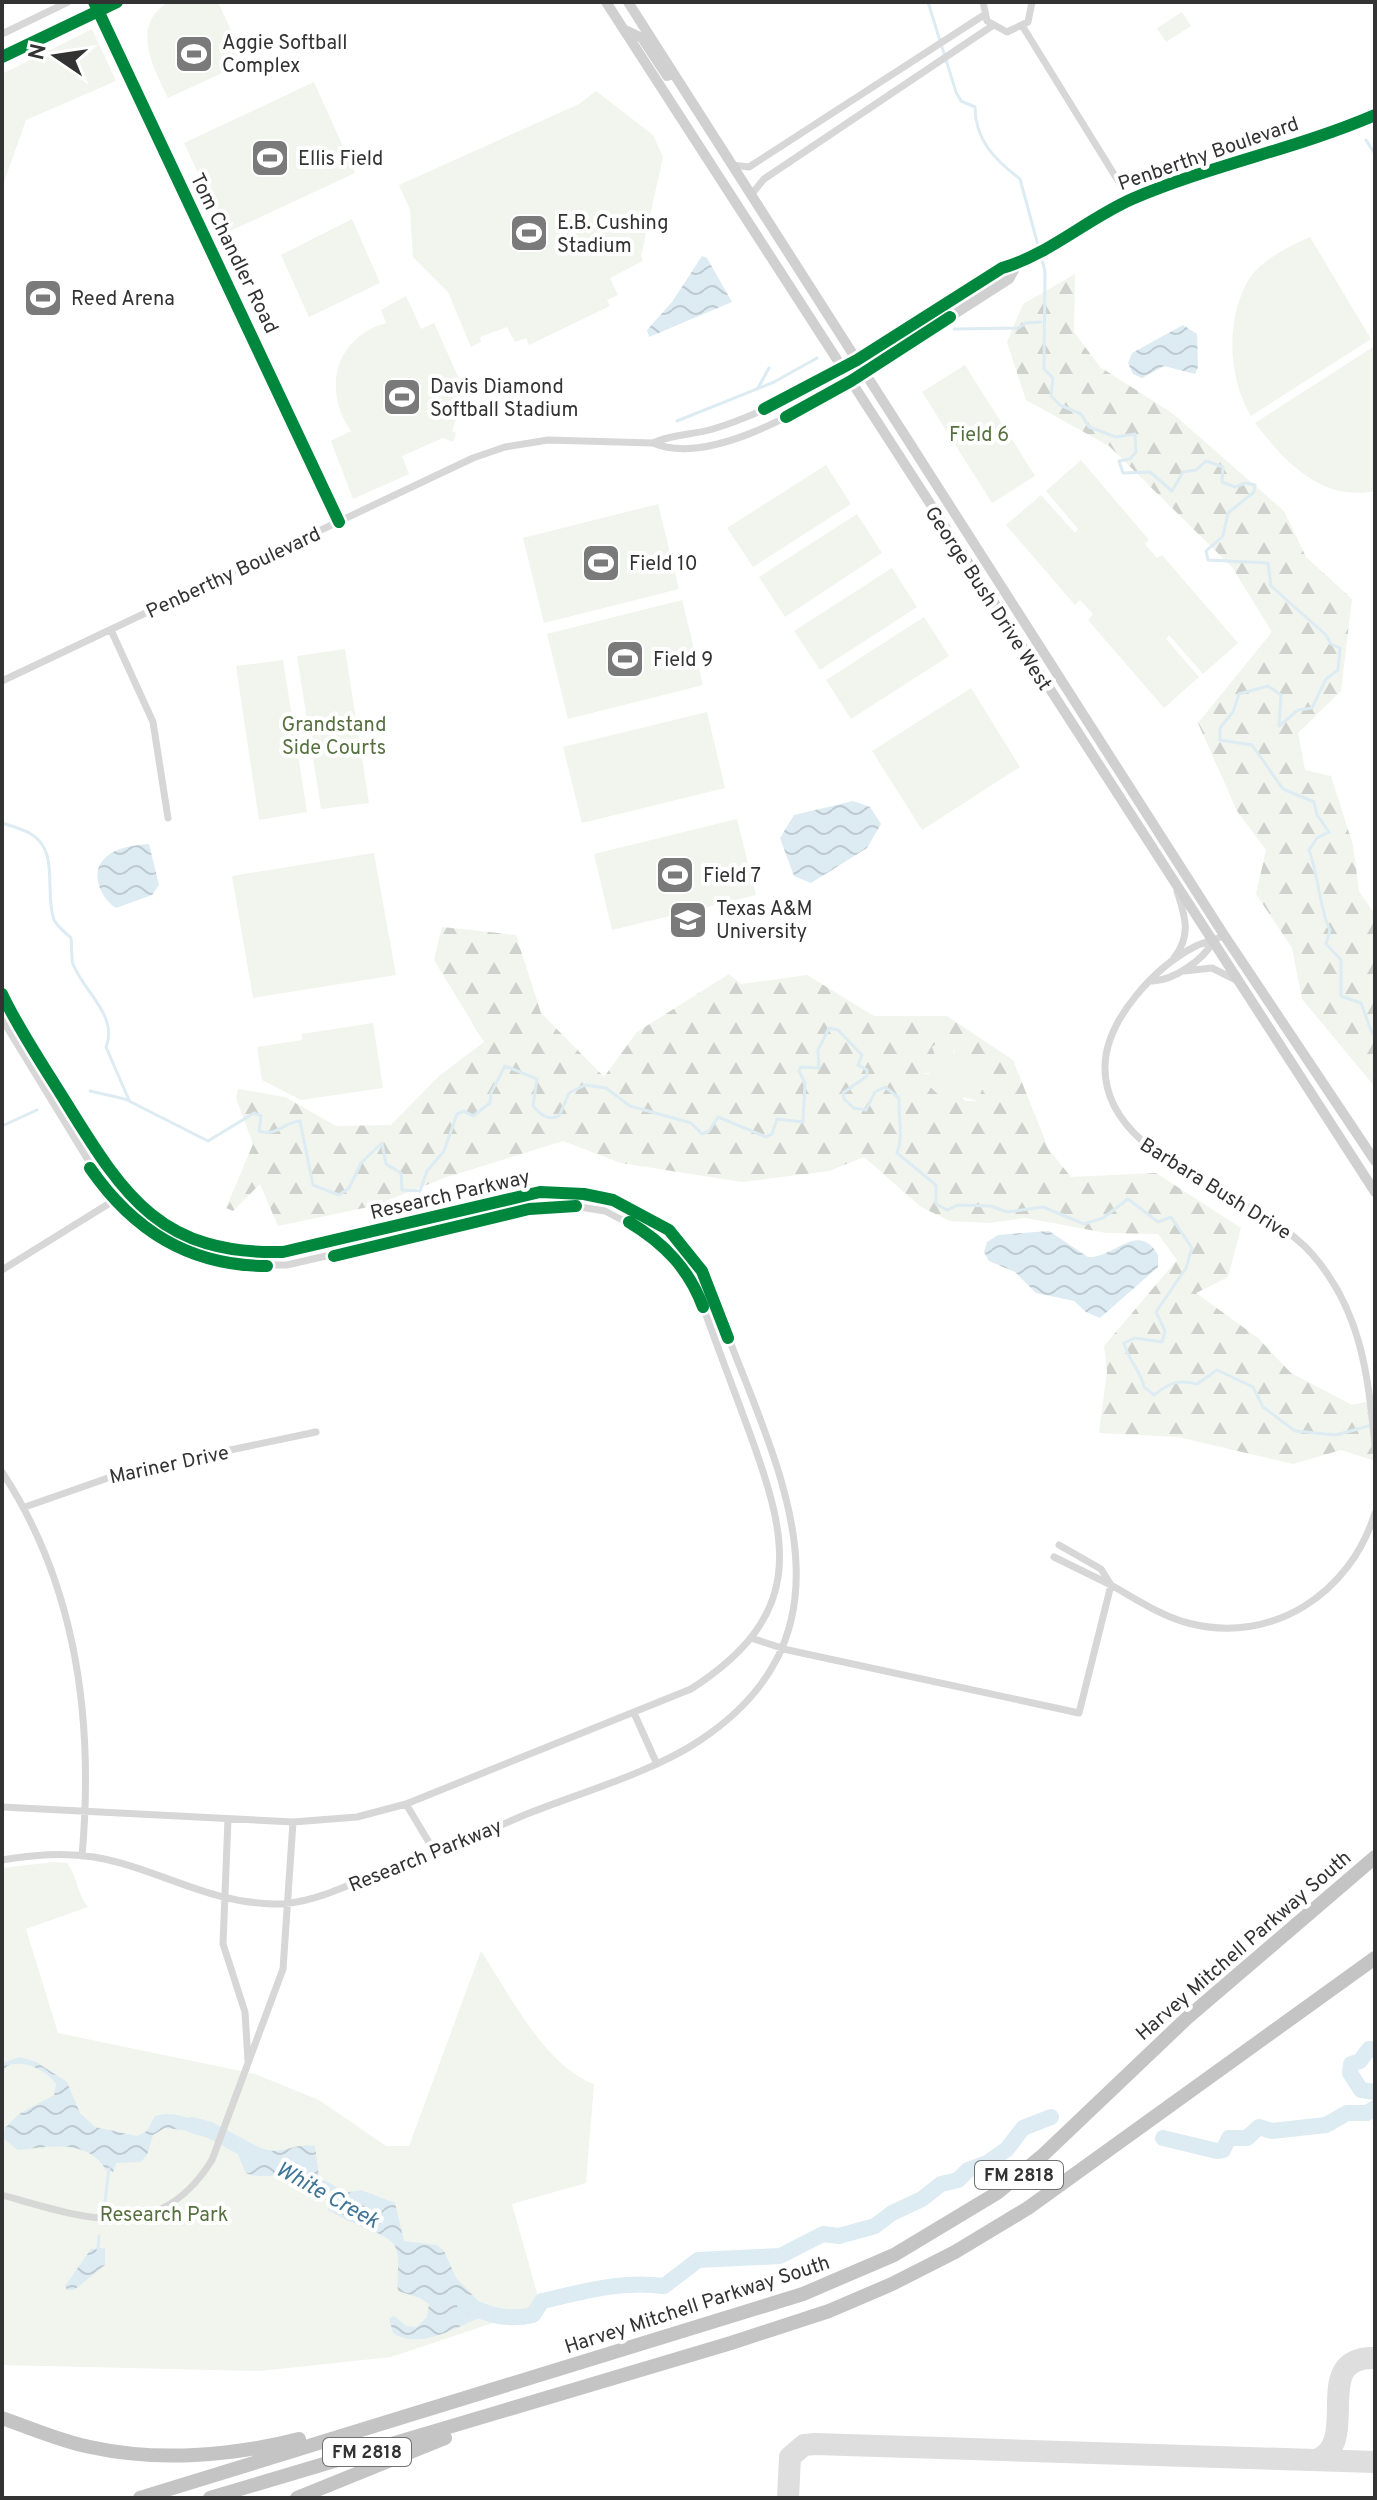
<svg xmlns="http://www.w3.org/2000/svg" width="1377" height="2500" viewBox="0 0 1377 2500" font-family="Overpass,sans-serif">
	<defs>
		<pattern id="forest-firs" width="22" height="20" patternUnits="userSpaceOnUse" patternTransform="scale(2)"><rect width="22" height="20" fill="#f1f5ed"/><path d="M5 1l3.5 6h-7zM16 11l3.5 6h-7z" fill="#cfd2cc"/></pattern>
		<pattern id="water-waves" width="16" height="10" patternUnits="userSpaceOnUse" patternTransform="scale(2)"><rect width="16" height="10" fill="#ddebf3"/><path d="M0 5q4-4 8 0t8 0" fill="none" stroke="#becad1"/></pattern>
	</defs>
	<rect width="100%" height="100%" fill="#fff"/>
	<path fill="#f1f5ed" d="M169 2H218L240 50 233 68 168 98C154 69 129 24 169 2Z
		M1182 12 1191 26 1166 42 1157 28Z
		M92 29 116 81 26 120 4 182 2 74Z
		M314 82 355 173 226 233 184 143Z
		M596 91 653 135 663 157 641 256 643 261 610 278 618 295 607 300 610 306 529 345 526 338 515 342 507 327 480 337 481 342 471 347 448 292 413 257 410 210 399 185 579 104Z
		M352 219 380 283 309 317 281 255Z
		M1310 237 1371 339 1251 416C1228 378 1225 319 1249 279 1260 261 1291 245 1310 237Z
		M406 296 421 329 434 323 461 383 457 385 459 392 469 396 466 405 462 404 452 431 456 433 453 442 443 438 402 456 409 474 353 499 331 441 351 431C322 389 335 338 386 323L381 310Z
		M1373 347 1375 491C1321 502 1284 461 1255 423Z
		M965 365 1035 476 992 503 922 392Z
		M1081 460 1149 540 1145 544 1157 558 1162 555 1238 643 1203 674 1169 635 1166 639 1199 677 1164 708 1088 620 1093 614 1080 600 1075 605 1006 525 1041 495 1075 533 1078 529 1046 491Z
		M826 465 851 504 753 567 727 528Z
		M658 504 679 589 544 623 523 538Z
		M857 514 882 553 785 617 759 577Z
		M892 568 917 607 820 670 794 631Z
		M682 600 703 685 568 719 547 634Z
		M924 617 949 656 851 719 826 680Z
		M345 649 369 803 321 809 297 656Z
		M283 660 307 812 259 820 236 666Z
		M971 688 1020 767 922 830 872 751Z
		M707 712 725 788 582 823 563 747Z
		M737 819 756 895 612 930 594 854Z
		M374 853 396 975 253 998 232 876Z
		M373 1023 383 1088 301 1100 262 1080 257 1047 302 1040V1034Z
		M943 1039 956 1046 953 1053 974 1065 984 1085 977 1101 964 1097 946 1102 920 1078 921 1074H929L937 1059 932 1047Z
		M54 1862 67 1863C78 1877 76 1892 88 1907L26 1929 58 2033 255 2074 319 2100 386 2146H409L481 1951C510 1995 544 2065 594 2084L586 2183 512 2204 541 2307 391 2357 260 2371 2 2365V1868Z"/>
	<path fill="url(#forest-firs)" fill-rule="evenodd" d="M1075 274 1074 332 1100 367 1172 413 1284 511 1306 557 1352 599 1341 691 1298 733 1305 770 1331 776 1353 845 1359 891 1375 915V1087L1302 999 1292 948 1256 894 1266 850 1237 811 1198 723 1272 632 1232 567 1109 446 1026 400 1007 342 1023 304Z
		M442 927 516 935 541 1013 604 1077 637 1032 729 974 741 984 807 975 874 1016H947L1013 1060 1049 1150 1071 1177 1156 1173 1241 1228 1228 1277 1196 1293 1258 1338 1291 1373 1352 1405 1375 1400V1461L1341 1450 1293 1464 1178 1437 1099 1433 1107 1371 1104 1346 1177 1260 1158 1234 1106 1233 1026 1218 988 1223 950 1221 921 1207 864 1157 829 1171 742 1182 621 1163 563 1141 447 1177 373 1206 278 1226 260 1184 233 1211 226 1208 253 1144 236 1098 238 1089 285 1097 336 1126 391 1125 439 1076 484 1042 434 960ZM943 1039 956 1046 953 1057 974 1065 984 1085 977 1101H966L960 1095 946 1102 921 1078V1074L936 1072 939 1065 932 1047Z"/>
	<path fill="url(#water-waves)" d="M702 256 707 258 732 302 649 337 647 330 672 302Z
		M1183 325 1197 334 1198 367 1195 374 1164 366 1142 378 1133 374 1128 363 1132 353Z
		M853 801 870 807 881 824 867 848 811 883 794 876 780 838 794 815Z
		M149 844 159 885 152 895 116 908C101 899 89 873 105 858 116 847 135 845 149 844Z
		M1049 1231 1088 1257C1115 1258 1138 1220 1158 1255V1267L1100 1318 1086 1312 1074 1301 1036 1293 1015 1272 989 1261 984 1252 987 1242 998 1235Z
		M20 2057 36 2062 67 2082 80 2113 95 2127 137 2136 147 2131 155 2116C176 2110 192 2120 212 2125L209 2133 165 2128 153 2135 147 2155 141 2162 116 2163 113 2172 106 2170C87 2138 50 2147 18 2150L4 2139 5 2128 19 2114 54 2095 56 2084C46 2070 24 2059 7 2066L2 2073V2063Z
		M251 2144C281 2160 288 2142 315 2146L319 2178 313 2186C295 2189 289 2178 273 2176 263 2175 257 2178 246 2173L238 2155 243 2145Z
		M361 2190 395 2203 404 2241 437 2245 444 2251 456 2278 487 2310 484 2316C458 2326 420 2351 393 2333L389 2318 394 2316 406 2326 417 2327 427 2317 429 2304 420 2298 398 2291C396 2277 401 2259 395 2246 389 2233 343 2222 328 2209L332 2195Z
		M105 2248V2265L74 2290H67L65 2286 91 2249Z"/>
	<g fill="none" stroke-linecap="round" stroke-linejoin="round">
		<path stroke="#ddebf3" stroke-width="3" d="M928 2 956 92 961 101 975 107C975 140 995 160 1020 179L1045 271 1044 369 1053 378 1051 396 1060 405 1081 414 1089 427 1116 437 1135 434 1136 452 1130 459 1119 461 1123 473 1150 472 1172 491 1183 472 1196 470 1206 461 1223 467 1222 482 1235 487 1246 483 1255 485 1254 492 1228 513 1223 536 1206 551 1208 560 1268 563 1271 586 1326 635 1331 644 1340 648 1338 670 1326 679 1312 708 1298 710 1279 726 1281 695 1268 686 1239 694 1233 712 1220 728V740L1252 745 1283 789 1314 802 1317 815 1329 832 1317 838 1309 850C1318 874 1321 915 1330 930L1326 944 1341 960V996L1361 1003 1372 1033 1375 1029
			M1366 140 1375 154
			M954 329 1018 328 1026 323 1041 322
			M758 388 769 368
			M677 421 774 382 817 358
			M2 823C11 826 23 829 31 834 60 851 44 892 54 920 57 926 66 933 71 938 72 946 71 956 73 964 83 991 119 1016 106 1047L129 1100
			M90 1091 125 1099 208 1141 254 1113 261 1116 259 1131C277 1137 284 1122 300 1121L313 1185 339 1195 349 1188 361 1163 382 1143 386 1164 401 1173 402 1190 420 1191 427 1171 444 1151 457 1114 464 1111 473 1116 490 1103 491 1093 505 1066 537 1079 533 1106C540 1114 547 1121 559 1116L569 1093 585 1085 606 1088 630 1106 691 1123 702 1134 709 1131 718 1117 766 1137 772 1134 777 1119 803 1122 805 1083 799 1071 801 1067 819 1068 818 1050 829 1028 838 1030 862 1055 858 1065 867 1070V1076L843 1093 844 1099 854 1108 866 1110 875 1092 885 1087 899 1098C898 1118 904 1135 897 1153L936 1185V1204L947 1210 958 1205 991 1206 1007 1212 1043 1207 1084 1224 1103 1218 1128 1199 1158 1222 1171 1217 1192 1248 1186 1268 1156 1312 1165 1331 1162 1342 1135 1338 1124 1343C1128 1361 1141 1370 1144 1387L1154 1395C1169 1383 1178 1379 1197 1384L1217 1370 1253 1387 1263 1407 1295 1431 1336 1435 1372 1425
			M2 1126 37 1110
			M104 2209 109 2169
			M98 2249 99 2236"/>
		<path stroke="#ddebf3" stroke-width="16" d="M1375 2049H1369L1360 2061 1351 2064 1350 2073 1361 2090 1375 2092
			M192 2125 210 2130 258 2156
			M1163 2138 1217 2151 1223 2150 1229 2138H1247L1259 2127 1272 2131 1326 2125 1347 2113H1367L1375 2108
			M297 2174 350 2204
			M465 2304C488 2315 508 2321 533 2315L542 2301C583 2292 621 2280 664 2286L698 2260 780 2256 823 2234 839 2236 875 2226 892 2213 922 2199 941 2184 958 2180 968 2170 987 2163 1007 2149 1023 2128 1051 2117"/>
		<path stroke="#dedede" stroke-width="22" d="M1316 2460C1363 2443 1308 2356 1375 2358
			M788 2498 790 2457 804 2445 815 2444 1375 2462"/>
		<path stroke="#d7d7d7" stroke-width="7" d="M94 2 339 522
			M983 2 987 21 1007 32 1028 22 1032 2
			M1023 27 1130 200
			M2 34 68 2
			M2 57 117 2
			M732 165 749 167 984 15
			M751 195 764 179 992 26
			M653 443C671 434 693 435 713 429 759 415 801 392 842 368
			M111 630 153 722 168 818
			M2 681 473 458 505 447 548 440 653 443C709 467 803 409 851 381
			M1224 935C1215 941 1206 941 1196 946 1156 966 1106 1019 1105 1066 1103 1163 1256 1190 1312 1254 1361 1310 1368 1374 1375 1446
			M1174 958C1192 935 1185 916 1177 891
			M1184 971 1212 968 1236 980
			M1153 981C1174 980 1203 960 1212 943
			M2 994C20 1032 45 1068 67 1104 125 1198 162 1255 283 1252 426 1230 630 1112 713 1296 765 1447 878 1623 699 1741 651 1773 576 1794 522 1816 494 1828 466 1841 437 1853 419 1862 398 1866 379 1873 345 1886 310 1905 273 1904 204 1902 158 1868 94 1857 63 1852 33 1855 2 1860
			M2 1019 113 1201 157 1236 206 1258 236 1265H287L529 1209 580 1207 605 1211 649 1234 686 1271 699 1295C715 1341 733 1387 750 1434 791 1546 804 1616 691 1689L406 1804 357 1817 293 1822 2 1807
			M2 1270 126 1193
			M2 1472C77 1586 94 1722 82 1856
			M25 1507 125 1472 316 1432
			M1054 1557 1111 1585 1101 1569 1059 1545
			M751 1638 788 1650 1079 1713 1111 1585C1136 1599 1161 1616 1188 1623 1272 1645 1350 1594 1375 1513
			M634 1713 656 1762
			M406 1804 436 1854
			M228 1819 223 1944 245 2012 248 2061
			M2 2195C84 2218 158 2247 212 2160L283 1969 293 1822"/>
		<path stroke="#d0d0d0" stroke-width="10" d="M606 2 1375 1192
			M628 2 1224 935 1375 1161
			M625 30 642 38 667 76 674 74
			M842 368 1002 268 1018 263C1067 236 1112 206 1165 186 1234 159 1307 145 1375 115
			M861 374 1009 279 1018 263"/>
		<path stroke="#c4c4c4" stroke-width="14" d="M2 2418C31 2428 60 2441 90 2447 158 2462 232 2456 299 2439
			M140 2498 803 2294 894 2255 997 2193 1042 2156 1187 2018 1375 1857
			M210 2498 731 2343 829 2311 892 2284 955 2252 1028 2208 1375 1958
			M297 2498 445 2438"/>
		<g stroke="#fff" stroke-width="17">
			<path id="cycleway" d="M94 2 339 522
				M2 57 117 2
				M764 409 857 360 1002 268C1048 255 1087 219 1132 199 1211 165 1296 149 1375 115
				M786 417 851 381 950 317
				M2 994C20 1032 45 1068 67 1104 125 1198 162 1255 283 1252L540 1192 584 1194 613 1200 669 1230 702 1271 728 1338
				M90 1168C133 1230 189 1266 267 1266
				M629 1222C664 1243 689 1269 703 1307
				M334 1256 529 1209 576 1206"/>
		</g>
		<use href="#cycleway" stroke="#00873e" stroke-width="12"/>
	</g>
	<defs>
		<g id="stadium-square" transform="scale(2)"><rect x="-9" y="-9" width="18" height="18" rx="4" fill="#7a7a7a" stroke="#fff"/><path d="M0-5a6.5 5 0 1 0 0 10a6.5 5 0 1 0 0-10ZM-3.5-1.8h7v3.6h-7Z" fill="#fff"/></g>
		<g id="university-square" transform="scale(2)"><rect x="-9" y="-9" width="18" height="18" rx="4" fill="#7a7a7a" stroke="#fff"/><path d="M0-5L7-2L0 1L-7-2ZM-4 1L0 2.5L4 1V4Q0 6-4 4Z" fill="#fff"/></g>
	</defs>
	<g fill-rule="evenodd">
		<use href="#stadium-square" x="194" y="54"/>
		<use href="#stadium-square" x="270" y="158"/>
		<use href="#stadium-square" x="529" y="233"/>
		<use href="#stadium-square" x="43" y="298"/>
		<use href="#stadium-square" x="402" y="397"/>
		<use href="#stadium-square" x="601" y="563"/>
		<use href="#stadium-square" x="625" y="659"/>
		<use href="#stadium-square" x="675" y="875"/>
		<use href="#university-square" x="688" y="920"/>
	</g>
	<g text-anchor="middle" stroke-width="8" stroke-linejoin="round" paint-order="stroke">
		<g fill="#fff" stroke="#707070" stroke-width="2">
			<rect x="975" y="2161" width="88" height="28" rx="6"/>
			<rect x="323" y="2438" width="88" height="28" rx="6"/>
		</g>
		<g font-size="18" font-weight="bold" fill="#333">
			<text x="1019" y="2181">FM 2818</text>
			<text x="367" y="2458">FM 2818</text>
		</g>
		<g font-size="20" fill="#333" stroke="#fff" text-anchor="start">
			<text x="222" y="49">Aggie Softball<tspan x="222" dy="23">Complex</tspan></text>
			<text x="298" y="165">Ellis Field</text>
			<text x="557" y="229">E.B. Cushing<tspan x="557" dy="23">Stadium</tspan></text>
			<text x="71" y="305">Reed Arena</text>
			<text x="430" y="393">Davis Diamond<tspan x="430" dy="23">Softball Stadium</tspan></text>
			<text x="629" y="570">Field 10</text>
			<text x="653" y="666">Field 9</text>
			<text x="703" y="882">Field 7</text>
			<text x="716" y="915">Texas A&amp;M<tspan x="716" dy="23">University</tspan></text>
		</g>
		<g font-size="20" fill="#333" stroke="#fff">
			<text transform="translate(1208 153) rotate(-19)" y="7">Penberthy Boulevard</text>
			<text transform="translate(235 253) rotate(64)" y="7">Tom Chandler Road</text>
			<text transform="translate(233 572) rotate(-25)" y="7">Penberthy Boulevard</text>
			<text transform="translate(989 598) rotate(57)" y="7">George Bush Drive West</text>
			<text transform="translate(1216 1188) rotate(32)" y="7">Barbara Bush Drive</text>
			<text transform="translate(450 1194) rotate(-13)" y="7">Research Parkway</text>
			<text transform="translate(169 1464) rotate(-12)" y="7">Mariner Drive</text>
			<text transform="translate(425 1855) rotate(-22)" y="7">Research Parkway</text>
			<text transform="translate(1243 1945) rotate(-41)" y="7">Harvey Mitchell Parkway South</text>
			<text transform="translate(697 2304) rotate(-18)" y="7">Harvey Mitchell Parkway South</text>
		</g>
		<g font-size="20" fill="#56703f" stroke="#fff">
			<text x="979" y="441">Field 6</text>
			<text x="334" y="731">Grandstand<tspan x="334" dy="23">Side Courts</tspan></text>
			<text x="164" y="2221">Research Park</text>
		</g>
		<g font-size="22" font-style="italic" fill="#3f7597" stroke="#fff">
			<text transform="translate(328 2194) rotate(29)" y="8">White Creek</text>
		</g>
	</g>
	<rect width="1377" height="2500" fill="none" stroke="#333333" stroke-width="8"/>
	<g transform="translate(56 56) rotate(283)" stroke="#ffffff" stroke-width="6" paint-order="stroke">
	<path d="M0-6L14 30L0 20L-14 30Z" fill="#333333"/>
	<text y="-12" font-size="22" font-weight="bold" text-anchor="middle" fill="#333333">N</text>
	</g>
</svg>
